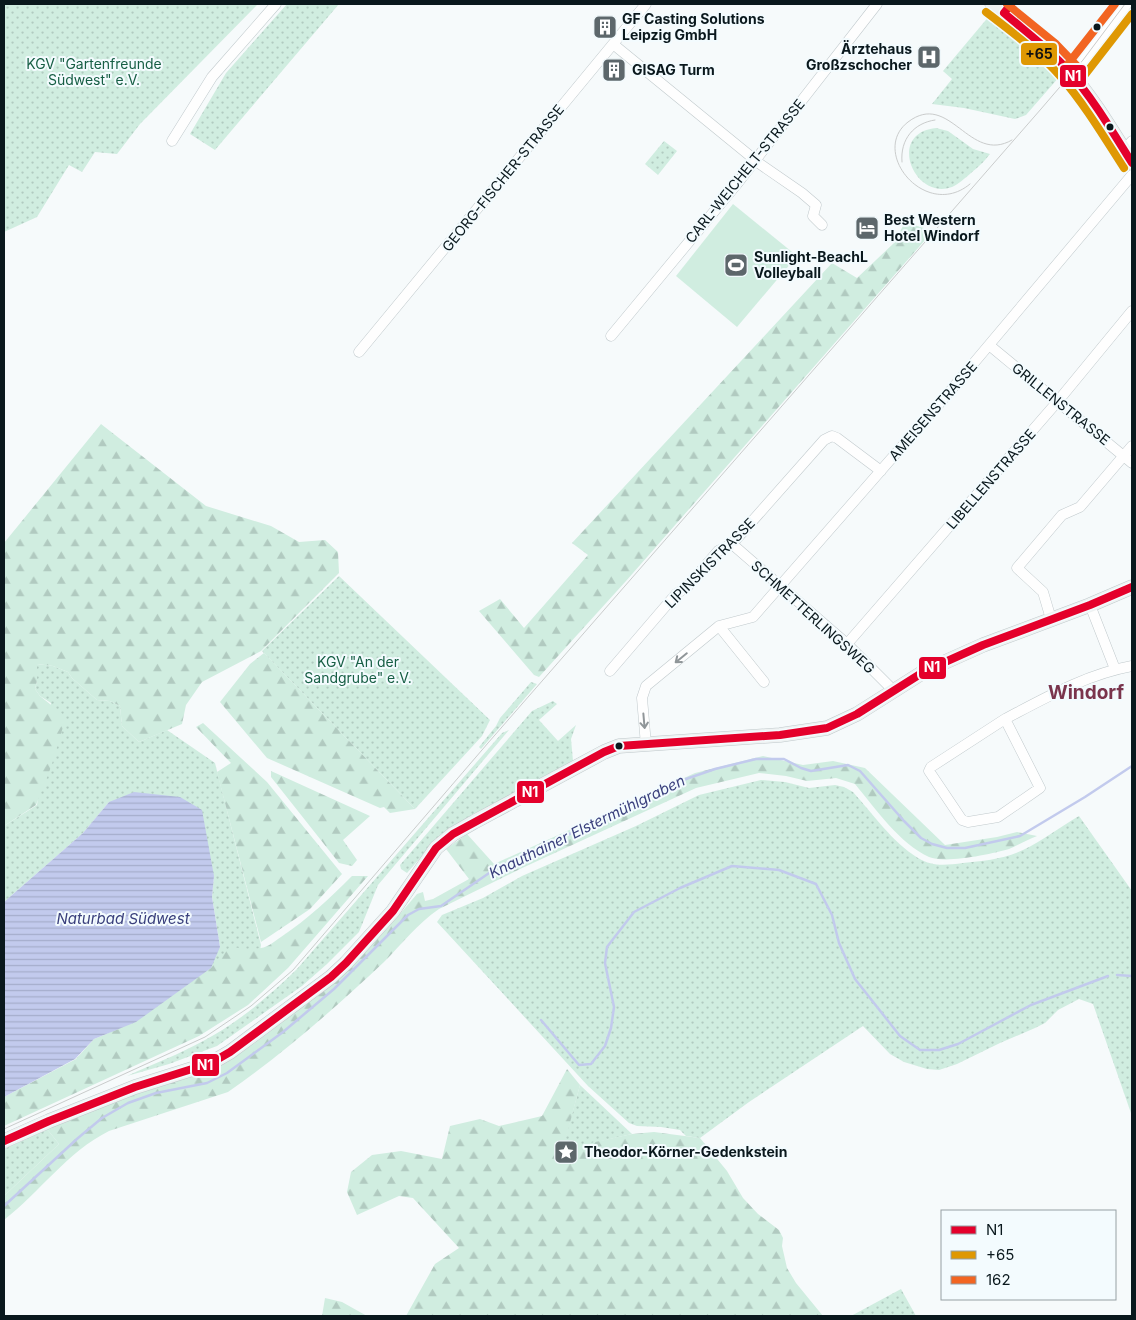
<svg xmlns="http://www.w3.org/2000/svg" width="1136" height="1320" viewBox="0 0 1136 1320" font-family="Inter,sans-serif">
	<defs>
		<pattern id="grass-dots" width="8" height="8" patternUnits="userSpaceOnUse" patternTransform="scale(1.25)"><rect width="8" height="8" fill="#d0ede0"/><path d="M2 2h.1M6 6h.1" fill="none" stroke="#b1cac0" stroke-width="1.8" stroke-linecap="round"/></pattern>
		<pattern id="forest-firs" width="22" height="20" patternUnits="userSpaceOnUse" patternTransform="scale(1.25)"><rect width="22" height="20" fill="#d0ede0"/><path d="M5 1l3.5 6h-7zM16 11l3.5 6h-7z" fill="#b1cac0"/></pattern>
		<pattern id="water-rules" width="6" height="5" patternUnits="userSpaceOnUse" patternTransform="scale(1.25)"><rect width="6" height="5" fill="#c2caed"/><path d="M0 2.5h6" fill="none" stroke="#a5adcb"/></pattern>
	</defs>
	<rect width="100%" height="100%" fill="#f6fafb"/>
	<path fill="url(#grass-dots)" d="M4 4H258L140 124 117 154 95 152 82 172 69 165 37 217 4 232Z
		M287 4H339L215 150 190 134 226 73Z
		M990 15 1049 64 1060 76 1026 115 1015 119 964 108 932 104 952 79 943 71Z
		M936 128 948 131 973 149 990 154C984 162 978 167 971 173 965 178 959 184 952 187 914 201 886 133 936 128Z
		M664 141 677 151 658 175 645 164Z
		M339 576 490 720 482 736 415 809 262 651Z
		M37 664 53 666 68 672 72 678 97 700 110 701 120 706 122 726 139 742 167 730 215 763 261 945 257 966 75 1059 220 947 212 897 214 876 109 802 83 833 4 902V826L37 805 51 703 40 696 35 689 37 681Z
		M531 682 537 684 481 749 479 747 496 726 500 718Z
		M553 701 557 704 539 720 558 741 576 725 571 739 573 761 438 838 407 873 401 869 400 865 532 711Z
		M509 730 378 885 359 932 327 964 302 986 217 1046 169 1064 127 1076C153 1064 180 1054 205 1040 239 1022 269 996 297 969L502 733Z
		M761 780 785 782 809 788 835 785 844 787 853 792C873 814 892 842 918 858 933 867 946 865 963 863 983 861 1004 859 1023 850 1042 841 1060 827 1079 816L1132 891V1116L1093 1004 1079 999 1058 1010 1045 1023 1035 1028 1000 1043 957 1064 939 1070 927 1069 904 1062 890 1054 863 1026 749 1102 700 1138 686 1136 680 1130 661 1127 637 1126 629 1123 588 1086 437 922 442 915 483 898 522 876 636 826 699 795Z
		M580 1085 632 1134 562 1150Z
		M47 1129 59 1144 4 1196V1149Z
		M901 1289 916 1316H851Z"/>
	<path fill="url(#forest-firs)" d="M905 222 933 231 626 581 539 677 534 675 479 611 500 599 524 628 588 555 572 543 832 263 857 278 894 243Z
		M101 424 206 506 271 526 299 542 325 540 338 552 339 573 261 651 202 682 186 705 182 724 139 742 122 726 120 706 110 701 97 700 72 678 68 672 53 666 37 664V681L35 689 40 696 66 717 51 767 36 805 4 826V543Z
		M264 653 415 809 390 813 384 807 380 808 267 758 220 702 250 664Z
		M203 723 267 782 342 874 310 909 261 942 217 772 231 763 196 727Z
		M763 756 803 765 833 761 865 768 945 845 997 837 1017 832 1037 836C1027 840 1018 845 1009 849 992 854 945 864 929 857 900 844 875 808 855 784L836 778 807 781 786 776 759 773 696 788 520 869 439 909C418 923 402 944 384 962 335 1008 284 1053 228 1092L109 1131C67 1152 40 1192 4 1220V1196L59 1144 47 1129 136 1092 212 1068 334 982 399 915 417 894 423 892 425 901 433 899 469 879 446 849 467 834 494 864 695 773Z
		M271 771 370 816 343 840 357 860 352 866 339 863 271 777Z
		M352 876H368L288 968 248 1005 199 1036 4 1126V1097L76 1059 94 1039 136 1022 211 968 230 947C240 948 251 950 261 948 268 947 275 941 281 937 308 919 330 898 352 876Z
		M567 1069 580 1085 563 1149 632 1134 654 1132 700 1138 727 1171 743 1198 758 1214 779 1230 783 1238 782 1246 787 1268 796 1283 823 1316H406L435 1264 459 1248 413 1198 399 1196 357 1215 347 1192 351 1172 372 1155 401 1151 442 1159 450 1126 480 1119 499 1126 542 1116Z
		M325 1298 342 1302 367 1316H322Z"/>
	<path fill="#d0ede0" d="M733 204 797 256 737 327 676 276Z"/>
	<path fill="url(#water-rules)" d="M134 792 180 797 202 810 214 876 212 897 220 947 211 968 136 1022 94 1039 75 1059 4 1097V902L83 833 109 802Z"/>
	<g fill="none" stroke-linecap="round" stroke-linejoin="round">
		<path stroke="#c2caed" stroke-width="2.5" d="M1117 975 1132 976
			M541 1020 579 1065 591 1064 605 1046 611 1028 614 1007 605 963 607 947 634 912 680 888 732 866 779 870 816 884 832 915 839 943 855 979 900 1036 920 1050H939L958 1044 1031 1005 1108 976
			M4 1206 78 1138 102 1118 128 1103 156 1093 207 1083 227 1073 283 1032 334 989 408 915 419 909 441 906 495 869 686 779 715 769 756 759H784L801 768 811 771 848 765 860 771 904 821 921 838 932 844 947 848H965L1020 836 1085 797 1132 766"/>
		<g stroke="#c0c9cc" stroke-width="11">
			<path id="minor" d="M613 44 760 164 802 193 816 205 813 216 822 225
				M1072 75 1127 4
				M172 141 212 77 276 4
				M1124 150 1132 141
				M611 336 736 185 877 4
				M989 345 1132 463
				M359 352 646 4
				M732 544 847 644 893 690
				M1090 605 1115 669
				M1051 619 1043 592 1017 568 1062 515 1080 507 1132 446
				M719 626 764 682
				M847 644 1058 401 1132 311
				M610 671 676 594 688 586 718 551 732 544 824 440 832 436 837 438 881 471
				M1005 719 931 767 929 771 962 820 968 822 998 817 1040 788 1005 719C1045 698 1087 674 1132 666
				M646 745 642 698 646 686 719 626 753 617 946 396 1132 175"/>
		</g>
		<g stroke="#c0c9cc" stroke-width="15">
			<path id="secondary" d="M992 4C1018 24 1045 45 1067 69 1092 97 1112 131 1132 163
				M4 1141 49 1121 135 1087 211 1063 230 1052 331 977 346 963 393 911 436 848 453 834 474 822 604 752 619 746 780 735 827 728 857 714 925 671 983 645 1090 605 1132 587"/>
		</g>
		<use href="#minor" stroke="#fefefe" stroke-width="10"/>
		<use href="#secondary" stroke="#eef2f2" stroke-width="14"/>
		<path stroke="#cacccc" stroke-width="1" d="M902 162C900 139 914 123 935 120
			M970 184C926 221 869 152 908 122 950 90 969 165 1012 140
			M4 1129 205 1037 251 1006 293 970 488 743 1041 109 1083 60 1125 4"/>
		<g stroke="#f3fbfe" stroke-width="11">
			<path id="bus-1" d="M1011 4 1004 13C1025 31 1048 48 1067 69 1092 97 1112 131 1132 163
				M4 1141 49 1121 135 1087 211 1063 230 1052 331 977 346 963 393 911 436 848 453 834 604 752 619 746 780 735 827 728 857 714 925 671 983 645 1090 605 1132 587"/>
		</g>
		<g stroke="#f3fbfe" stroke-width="11">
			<path id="bus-2" d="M986 12C1012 32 1039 52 1061 77 1085 105 1104 137 1124 168
				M1080 81 1132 14"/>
		</g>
		<g stroke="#f3fbfe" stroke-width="11">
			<path id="bus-3" d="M1007 4 1055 43 1079 68
				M1064 69 1115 4"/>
		</g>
		<use href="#bus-1" stroke="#e4002b" stroke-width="8"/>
		<use href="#bus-2" stroke="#df9803" stroke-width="8"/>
		<use href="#bus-3" stroke="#f26522" stroke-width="8"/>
	</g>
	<defs><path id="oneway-shaft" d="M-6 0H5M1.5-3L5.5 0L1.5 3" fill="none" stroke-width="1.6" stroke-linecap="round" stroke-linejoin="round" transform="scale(1.25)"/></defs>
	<g stroke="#909699">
		<use href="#oneway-shaft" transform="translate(681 658) rotate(141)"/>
		<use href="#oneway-shaft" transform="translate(644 721) rotate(85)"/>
	</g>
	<defs>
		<g id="building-square" transform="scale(1.25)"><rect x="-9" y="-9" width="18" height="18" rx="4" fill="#5d676b" stroke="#f3fbfe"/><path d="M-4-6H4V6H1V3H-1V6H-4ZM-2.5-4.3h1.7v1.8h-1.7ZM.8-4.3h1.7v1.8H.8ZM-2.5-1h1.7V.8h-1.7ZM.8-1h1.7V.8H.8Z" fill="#fff"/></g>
		<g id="hospital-square" transform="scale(1.25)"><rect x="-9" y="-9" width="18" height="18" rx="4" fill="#5d676b" stroke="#f3fbfe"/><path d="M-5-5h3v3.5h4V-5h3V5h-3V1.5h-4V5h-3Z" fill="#fff"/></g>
		<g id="hotel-square" transform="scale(1.25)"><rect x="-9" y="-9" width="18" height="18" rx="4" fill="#5d676b" stroke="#f3fbfe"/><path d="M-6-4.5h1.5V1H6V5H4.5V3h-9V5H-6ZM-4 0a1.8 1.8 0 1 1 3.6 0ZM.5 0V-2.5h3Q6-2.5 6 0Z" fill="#fff"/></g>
		<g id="stadium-square" transform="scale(1.25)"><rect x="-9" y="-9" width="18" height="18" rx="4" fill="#5d676b" stroke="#f3fbfe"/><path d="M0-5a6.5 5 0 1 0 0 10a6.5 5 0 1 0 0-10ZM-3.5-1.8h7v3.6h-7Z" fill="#fff"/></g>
		<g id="sight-square" transform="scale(1.25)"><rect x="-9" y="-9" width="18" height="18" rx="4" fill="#5d676b" stroke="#f3fbfe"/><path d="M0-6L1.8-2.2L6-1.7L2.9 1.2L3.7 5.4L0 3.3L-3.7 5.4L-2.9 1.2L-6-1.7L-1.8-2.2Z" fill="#fff"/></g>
	</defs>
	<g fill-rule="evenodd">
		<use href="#building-square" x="605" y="27"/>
		<use href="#hospital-square" x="929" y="57"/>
		<use href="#building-square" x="614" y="70"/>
		<use href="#hotel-square" x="867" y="228"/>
		<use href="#stadium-square" x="736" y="265"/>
		<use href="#sight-square" x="566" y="1152"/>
	</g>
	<g fill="#0a181d" stroke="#f3fbfe" stroke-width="2">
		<circle cx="1097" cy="27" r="4.5"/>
		<circle cx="1110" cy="127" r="4.5"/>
		<circle cx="619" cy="746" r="4.5"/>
	</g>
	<g text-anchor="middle" stroke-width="4" stroke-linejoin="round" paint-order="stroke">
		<g font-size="14" font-weight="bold" fill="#0a181d" stroke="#f3fbfe" text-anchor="start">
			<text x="622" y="24">GF Casting Solutions<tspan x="622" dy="16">Leipzig GmbH</tspan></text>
			<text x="912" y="54" text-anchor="end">Ärztehaus<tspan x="912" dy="16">Großzschocher</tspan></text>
			<text x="632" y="75">GISAG Turm</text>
			<text x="884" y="225">Best Western<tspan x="884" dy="16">Hotel Windorf</tspan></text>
			<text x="754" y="262">Sunlight-BeachL<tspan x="754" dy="16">Volleyball</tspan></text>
			<text x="584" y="1157">Theodor-Körner-Gedenkstein</text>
		</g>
		<g font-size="14" fill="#165e44" stroke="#f3fbfe">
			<text x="94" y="69">KGV "Gartenfreunde<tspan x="94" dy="16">Südwest" e.V.</tspan></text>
			<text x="358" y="667">KGV "An der<tspan x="358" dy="16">Sandgrube" e.V.</tspan></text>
		</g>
		<g font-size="14" fill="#0a181d" stroke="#f3fbfe">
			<text transform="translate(745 171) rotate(-51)" y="5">CARL-WEICHELT-STRASSE</text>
			<text transform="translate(503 178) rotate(-51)" y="5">GEORG-FISCHER-STRASSE</text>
			<text transform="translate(1061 404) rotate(39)" y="5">GRILLENSTRASSE</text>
			<text transform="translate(933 411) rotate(-49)" y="5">AMEISENSTRASSE</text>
			<text transform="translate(991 479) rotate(-49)" y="5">LIBELLENSTRASSE</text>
			<text transform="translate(710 563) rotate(-45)" y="5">LIPINSKISTRASSE</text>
			<text transform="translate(813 617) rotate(42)" y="5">SCHMETTERLINGSWEG</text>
		</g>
		<g font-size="15" font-style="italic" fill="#393f7c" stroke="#f3fbfe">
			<text transform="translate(587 827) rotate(-26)" y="5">Knauthainer Elstermühlgraben</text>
			<text x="123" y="924">Naturbad Südwest</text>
		</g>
		<g font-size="19" font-weight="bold" fill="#7a344c" stroke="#f3fbfe">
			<text x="1086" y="699">Windorf</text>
		</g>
	</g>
	<g stroke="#f3fbfe" stroke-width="2">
		<rect x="1020" y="42" width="38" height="24" rx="5" fill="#df9803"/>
		<rect x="1059" y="64" width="28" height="24" rx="5" fill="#e4002b"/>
		<rect x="918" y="656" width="29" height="24" rx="5" fill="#e4002b"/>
		<rect x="516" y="780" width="29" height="24" rx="5" fill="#e4002b"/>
		<rect x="191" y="1053" width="29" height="24" rx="5" fill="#e4002b"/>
	</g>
	<g font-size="14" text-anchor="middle" font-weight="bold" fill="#fff">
		<text x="1073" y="81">N1</text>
		<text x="932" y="672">N1</text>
		<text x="530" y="797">N1</text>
		<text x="205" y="1070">N1</text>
	</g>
	<g font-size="14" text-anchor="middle" font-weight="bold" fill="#111">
		<text x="1039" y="59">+65</text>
	</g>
	<rect width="1136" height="1320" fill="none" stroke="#0a181d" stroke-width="10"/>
	<rect x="941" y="1210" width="175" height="90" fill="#f3fbfe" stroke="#96a0a4"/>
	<rect x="951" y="1226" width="25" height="8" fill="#e4002b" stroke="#96a0a4"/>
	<text x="986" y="1235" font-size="15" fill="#0a181d">N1</text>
	<rect x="951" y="1251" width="25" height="8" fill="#df9803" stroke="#96a0a4"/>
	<text x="986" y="1260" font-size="15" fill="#0a181d">+65</text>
	<rect x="951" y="1276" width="25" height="8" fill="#f26522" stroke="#96a0a4"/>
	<text x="986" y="1285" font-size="15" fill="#0a181d">162</text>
</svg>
